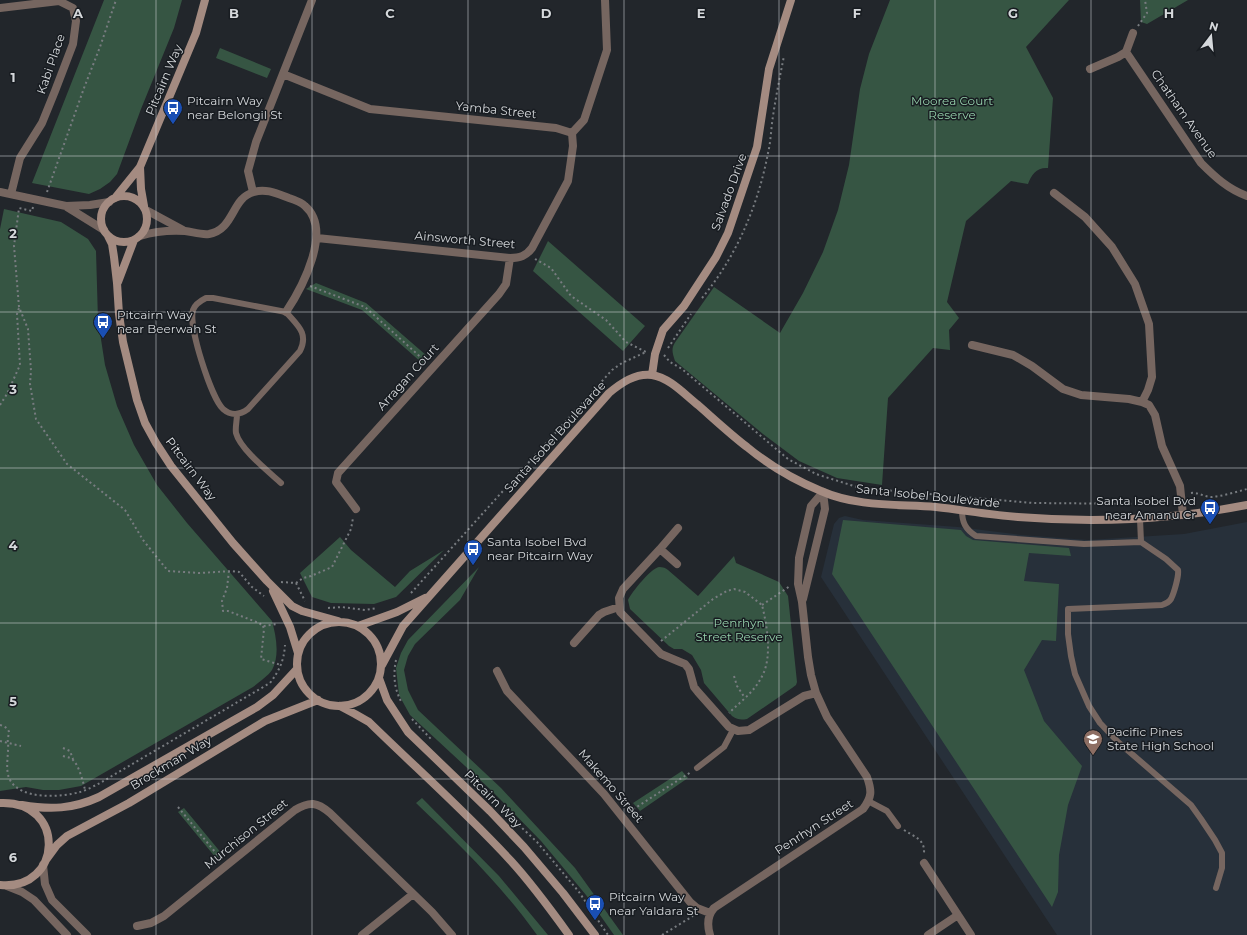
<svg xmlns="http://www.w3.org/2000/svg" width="1247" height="935" viewBox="0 0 1247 935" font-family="Montserrat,sans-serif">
	<rect width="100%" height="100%" fill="#22262b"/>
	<path fill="#27303a" d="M845 516 863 520 958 527 1021 535 1088 540 1184 534 1247 522V935H1057L821 577 834 524 839 518Z"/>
	<path fill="#365543" d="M104 0H182L174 28 141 109 117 174 110 182 100 189 89 194 32 183Z
		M890 0H1069L1026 47 1053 98 1048 168C1037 167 1031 175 1028 184L1011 181 966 221 947 302 959 318 949 330 950 350 933 348 888 398 882 485 837 478 799 461 763 434 675 361C672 352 671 348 676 341L714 287 780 333 803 293 823 252 838 210 849 165 860 89 869 54Z
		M1140 0H1188L1147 24 1141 22Z
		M220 48 271 69 267 78 216 58Z
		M4 209 61 222 88 239 96 251 98 320 105 365 117 406 134 445 157 485 187 523 272 621C276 636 280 655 272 670 269 675 258 683 253 687L81 786 59 790H43L26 787 0 791V229Z
		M548 241 645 326 623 351 533 271Z
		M316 283 366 303 427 356 422 363 362 310 306 289Z
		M843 520 961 530 966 536 973 540 1069 548 1071 556 1029 553 1024 581 1059 584 1056 641 1042 640 1024 670 1044 721 1082 766 1068 805 1059 855 1058 892 1052 907 832 574Z
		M340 537 351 550 395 587 410 571 444 550 396 597 374 604 331 603 312 597 300 573Z
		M734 556 736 563 779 582 788 596 797 682 796 685 792 688 747 719C741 720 738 720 732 716L704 683 701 670 692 655 682 649H674L669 646 630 609 628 600C632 592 651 568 659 567 663 567 666 568 668 570L698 596Z
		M479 567 460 600 415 644 408 656 404 670 408 690 418 710 501 788 575 868 623 935H614L586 895 541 841 492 791 410 715 399 695 396 668 401 653 408 640Z
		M682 771 688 778 640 811 633 803Z
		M422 798 499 876 548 935H537C502 886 459 844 416 803Z
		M184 808 222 854 216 858 178 812Z"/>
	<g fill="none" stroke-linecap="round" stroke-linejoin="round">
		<path stroke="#787c80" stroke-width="2" stroke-dasharray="2 3" stroke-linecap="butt" d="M1138 26 1147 13 1145 0
			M47 192 84 88 100 47 116 0
			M33 207 32 211 19 208 14 246 19 307 28 329 31 371 30 384 36 419 67 464 125 510 143 540 168 571 200 573 232 571 239 572 252 587 264 596
			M535 259 551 268 571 296 606 320 626 342 646 352
			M310 286 365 307 426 362
			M702 298C736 257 758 206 768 153 771 141 771 128 773 116 776 96 780 76 784 56
			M668 348 691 314
			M664 355 670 362 682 369 788 459 816 474 860 488 1033 503 1155 504 1172 495
			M0 405 7 394 20 365 17 314 19 308
			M1191 493C1198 492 1204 497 1212 497 1223 496 1236 492 1247 489
			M229 571 227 588 222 601 223 611H228L259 623 263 626 278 624
			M281 582 296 583 303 578 311 576 332 567 351 529 353 518
			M296 583 305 601
			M411 593 612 370 622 363 646 352
			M762 605 790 586
			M328 608 342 607 365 610 377 608
			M263 626 264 629 261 659 281 665
			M661 641 713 599 727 591 734 589 745 592 762 605C767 625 773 659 761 678 754 692 740 702 729 713
			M396 660C393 675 394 689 402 703
			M734 676 737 686 745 698
			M412 719 431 739
			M0 725C4 726 8 728 9 732 9 735 7 739 8 742 9 753 5 767 9 778 19 801 62 797 80 792 87 790 94 786 100 783L270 683C279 671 284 661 285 645
			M0 741 21 746
			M63 748 70 751 73 759
			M63 756C66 757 69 757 72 759 79 765 83 781 85 790
			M178 807 220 858
			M504 811 537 842 579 892 608 935
			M629 812 691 772
			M904 830C914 837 925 839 924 853
			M662 935 693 916"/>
		<path stroke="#766660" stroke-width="6" d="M206 298H213L286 312C297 325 309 333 300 351L248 409C240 415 231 416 223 409 211 397 188 326 193 310 195 304 200 301 206 298Z
			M237 414C237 421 235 427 236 433 240 449 269 472 281 483
			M962 510C962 522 965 529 976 536L1084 544 1141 542 1166 559 1178 570C1179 576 1174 593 1171 599 1169 602 1165 604 1162 605L1068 609V634L1071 656 1075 674 1089 706 1100 723 1118 742 1191 805 1201 819 1215 840 1222 853V868L1216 888
			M1140 519 1141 542
			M697 768 724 747 733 730
			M868 801 887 811 898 826"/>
		<path stroke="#766660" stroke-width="8" d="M0 8 59 1 73 8 76 21 73 44 55 91 42 123 20 158 11 194
			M1126 52 1201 163C1215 177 1228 189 1247 196
			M1090 69 1118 57 1126 52 1133 33
			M283 74 370 109 556 128 572 133
			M572 133 584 120 607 50 605 0
			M0 192 66 206 90 205 109 202
			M253 192 248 171 256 142 312 0
			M1054 193 1085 217 1112 247 1135 284 1149 324 1152 377 1148 390 1142 402
			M67 207 104 230
			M146 210 183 230
			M140 236C156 231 168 230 185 231 193 232 201 235 209 234 235 229 231 198 254 192 266 188 278 194 289 198 295 200 301 202 305 206 333 230 302 288 286 312
			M317 238 510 258C520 258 526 256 532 248L568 181 573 146 572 133
			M972 345 1013 355 1032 366 1063 389 1081 395 1129 399 1142 402 1149 405 1155 415 1162 446 1180 486 1183 515
			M356 509 336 482 338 473 499 294 506 284 510 258
			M660 549 678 528
			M677 564 660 549 623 589 619 598 620 612 661 654 680 662 685 664 689 669 694 687 698 692 729 727 738 731 749 730 804 696 816 693
			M803 599 825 509 823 492
			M574 643 599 615 604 612 619 607
			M497 671 507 691 604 794 690 902 697 908 710 913
			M924 863 971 935
			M43 865 45 884 52 900 87 935
			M7 886 22 892 34 900 67 935
			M137 926 151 923 164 916 295 810C310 801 317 802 330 813L432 912 452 935
			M362 935 413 894
			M710 935C707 925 707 916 714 908L863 809C872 797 872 791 867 777L827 717 816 693 811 675 808 657 802 602 798 584 799 558 811 506 823 492
			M928 935 958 915"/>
		<path stroke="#a48b81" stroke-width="8" d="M140 167 141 189 144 206
			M101 219a23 23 0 1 1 46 0a23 23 0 1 1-46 0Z
			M115 198 140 167 196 33 205 0
			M108 236 112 244 114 257 117 283 119 314 123 342 137 400 145 423 156 443 171 466 233 543 267 581 292 606 302 611 338 621
			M118 282 134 240
			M652 375 655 354 663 330 684 306 716 257 728 233 757 147 769 69 791 0
			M273 591 290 627 298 653
			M297 664a42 42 0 1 1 84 0a42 42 0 1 1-84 0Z
			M358 626 397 612 425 598
			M382 665 403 626 609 393C621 383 635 373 652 375 670 378 684 394 698 405 714 419 730 434 747 447 770 466 794 480 821 491 857 507 897 504 936 507 963 510 990 515 1018 517 1094 523 1172 520 1247 505
			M379 678 387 700 408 732 490 811 524 847 563 893 595 935
			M340 706 355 714 369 722C416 768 466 812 511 861 532 884 551 910 569 935
			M0 803C67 800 63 891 0 885
			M22 805C50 810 73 809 99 797L257 707 273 695 297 669
			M46 860 57 845 67 836 129 803 265 721 318 700"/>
	</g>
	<path fill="none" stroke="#d5d8db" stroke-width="1" stroke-opacity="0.55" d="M156 0V935M312 0V935M468 0V935M624 0V935M779 0V935M935 0V935M1091 0V935M0 156H1247M0 312H1247M0 468H1247M0 623H1247M0 779H1247"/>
	<defs>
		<g id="bus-pin" transform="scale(1)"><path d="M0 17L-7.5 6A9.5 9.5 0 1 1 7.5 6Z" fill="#1a4fb4" stroke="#181c21"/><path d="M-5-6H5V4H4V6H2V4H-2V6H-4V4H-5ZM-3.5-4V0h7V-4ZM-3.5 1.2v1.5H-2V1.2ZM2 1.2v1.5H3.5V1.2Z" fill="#fff"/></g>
		<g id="school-pin" transform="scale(1)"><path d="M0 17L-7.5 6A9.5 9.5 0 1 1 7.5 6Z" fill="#8d6e63" stroke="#181c21"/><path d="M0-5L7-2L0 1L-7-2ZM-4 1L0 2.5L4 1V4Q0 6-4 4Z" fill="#fff"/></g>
	</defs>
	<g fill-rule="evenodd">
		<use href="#bus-pin" x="173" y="108"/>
		<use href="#bus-pin" x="103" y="322"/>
		<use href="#bus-pin" x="1210" y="508"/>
		<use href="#bus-pin" x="473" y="549"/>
		<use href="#school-pin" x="1093" y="739"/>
		<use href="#bus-pin" x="595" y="904"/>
	</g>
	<g text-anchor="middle" stroke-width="3" stroke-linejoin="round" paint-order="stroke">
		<g font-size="12" fill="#d5d8db" stroke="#181c21">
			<text transform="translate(51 64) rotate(-71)" y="4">Kabi Place</text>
			<text transform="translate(164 80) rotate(-67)" y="4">Pitcairn Way</text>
			<text transform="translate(496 110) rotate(6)" y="4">Yamba Street</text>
			<text transform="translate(1184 114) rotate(55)" y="4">Chatham Avenue</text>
			<text transform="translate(729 192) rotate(-70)" y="4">Salvado Drive</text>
			<text transform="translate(465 240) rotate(5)" y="4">Ainsworth Street</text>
			<text transform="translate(408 377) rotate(-48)" y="4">Arragan Court</text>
			<text transform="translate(555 437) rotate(-48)" y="4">Santa Isobel Boulevarde</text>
			<text transform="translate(191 469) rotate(53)" y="4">Pitcairn Way</text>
			<text transform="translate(928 496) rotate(6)" y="4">Santa Isobel Boulevarde</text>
			<text transform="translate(171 763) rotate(-31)" y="4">Brockman Way</text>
			<text transform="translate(611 786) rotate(49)" y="4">Makemo Street</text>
			<text transform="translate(493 799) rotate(45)" y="4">Pitcairn Way</text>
			<text transform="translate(814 827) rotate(-33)" y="4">Penrhyn Street</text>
			<text transform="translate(246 834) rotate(-39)" y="4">Murchison Street</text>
		</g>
		<g font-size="12" fill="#d5d8db" stroke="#181c21" text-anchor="start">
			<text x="187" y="105">Pitcairn Way<tspan x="187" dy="14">near Belongil St</tspan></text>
			<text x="117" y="319">Pitcairn Way<tspan x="117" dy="14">near Beerwah St</tspan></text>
			<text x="1196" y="505" text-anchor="end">Santa Isobel Bvd<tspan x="1196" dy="14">near Amanu Cr</tspan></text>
			<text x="487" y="546">Santa Isobel Bvd<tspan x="487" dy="14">near Pitcairn Way</tspan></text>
			<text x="1107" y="736">Pacific Pines<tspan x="1107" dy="14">State High School</tspan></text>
			<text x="609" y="901">Pitcairn Way<tspan x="609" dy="14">near Yaldara St</tspan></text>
		</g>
		<g font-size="12" fill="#95d0ab" stroke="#181c21">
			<text x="952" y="105">Moorea Court<tspan x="952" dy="14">Reserve</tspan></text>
			<text x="739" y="627">Penrhyn<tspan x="739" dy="14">Street Reserve</tspan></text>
		</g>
	</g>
	<g font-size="13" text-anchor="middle" font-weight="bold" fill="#d5d8db" stroke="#181c21" stroke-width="3" stroke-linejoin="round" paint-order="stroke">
		<text x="78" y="18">A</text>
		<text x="234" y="18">B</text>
		<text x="390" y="18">C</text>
		<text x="546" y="18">D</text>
		<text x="701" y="18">E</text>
		<text x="857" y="18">F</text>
		<text x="1013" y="18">G</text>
		<text x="1169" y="18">H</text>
		<text x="13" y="82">1</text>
		<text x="13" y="238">2</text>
		<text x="13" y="394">3</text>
		<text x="13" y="550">4</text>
		<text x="13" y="706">5</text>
		<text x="13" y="862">6</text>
	</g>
	<g transform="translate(1211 36) rotate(16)" stroke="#181c21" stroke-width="3" paint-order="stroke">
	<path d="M0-3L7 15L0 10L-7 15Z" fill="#d5d8db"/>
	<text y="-6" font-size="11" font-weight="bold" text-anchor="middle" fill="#d5d8db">N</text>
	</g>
</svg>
